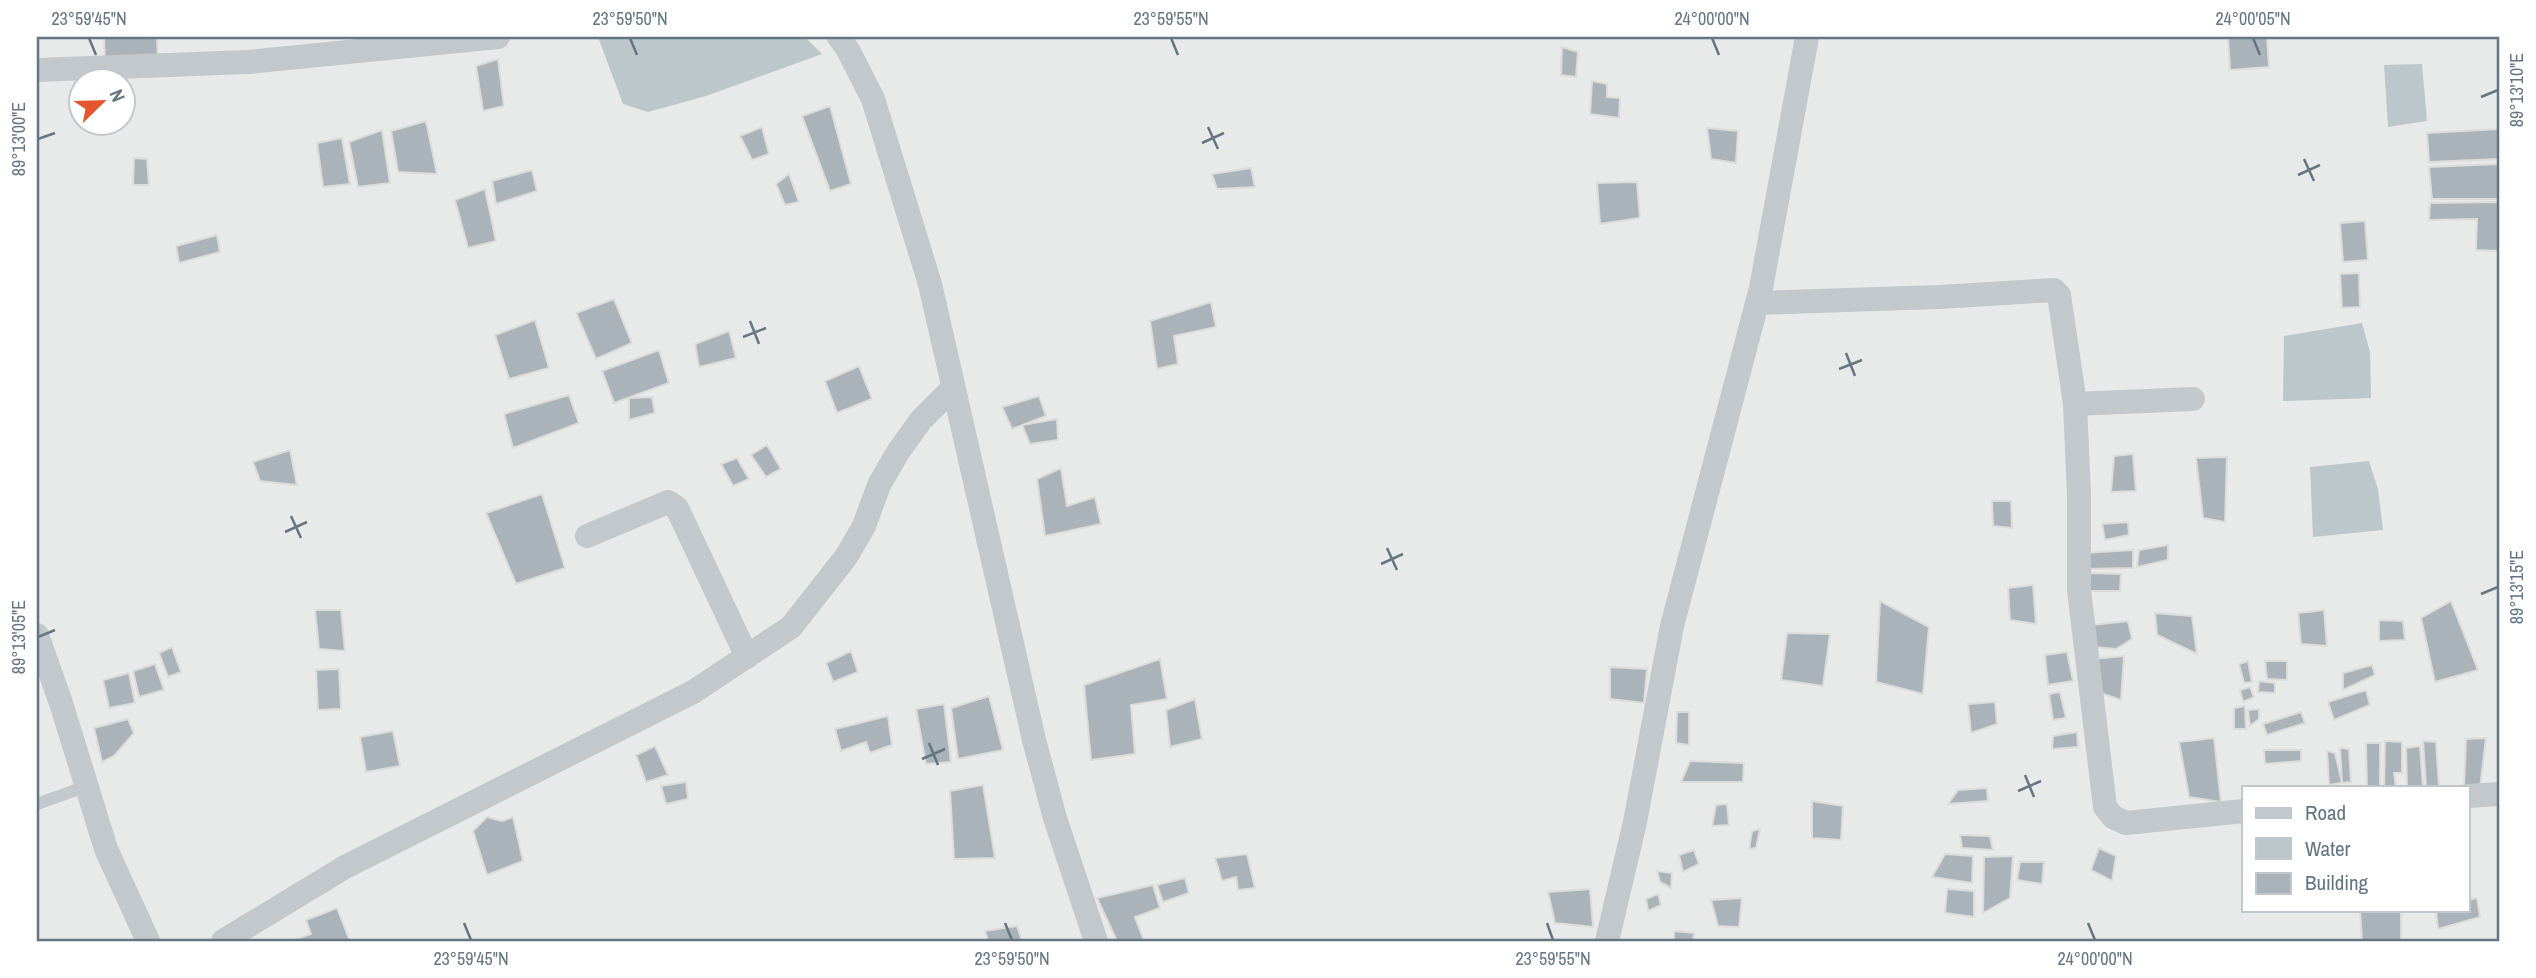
<svg xmlns="http://www.w3.org/2000/svg" width="2536" height="978" viewBox="0 0 2536 978" font-family="'Archivo Narrow',sans-serif">
	<rect width="100%" height="100%" fill="#fafaf8"/>
	<path fill="#e8e9e9" fill-rule="evenodd" d="M37 37H2499V941H37ZM80 80H122V122H80ZM2244 787H2468V910H2244Z"/>
	<path fill="#bbc7cb" d="M598 37H805L822 54 706 96 648 112 623 104Z
		M2422 64 2427 121 2388 127 2384 65Z
		M2362 323 2370 352 2371 398 2283 401 2284 336Z
		M2369 461 2378 489 2383 530 2313 537 2310 467Z"/>
	<path fill="#aab3b9" stroke="#dcdcda" stroke-width="2" d="M104 37H157L158 60 105 63Z
		M2228 37H2267L2269 67 2230 70Z
		M1562 47 1578 52 1576 77 1561 75Z
		M498 59 504 106 483 111 476 66Z
		M1592 81 1607 84V97L1620 98 1619 118 1590 114Z
		M830 106 851 184 830 191 802 116Z
		M426 121 437 174 398 172 391 131Z
		M762 127 769 154 752 160 740 136Z
		M1707 128 1738 131 1736 163 1711 159Z
		M2499 129V159L2429 162 2427 133Z
		M382 130 390 183 358 187 349 142Z
		M342 138 350 184 323 187 317 143Z
		M134 158 147 159 149 185H133Z
		M2499 164V199H2432L2429 167Z
		M1251 168 1255 187 1217 189 1212 174Z
		M532 170 537 191 496 204 492 181Z
		M789 174 799 202 785 205 776 184Z
		M1637 182 1640 218 1600 224 1597 183Z
		M485 189 496 241 468 248 455 200Z
		M2499 202V251L2476 250 2477 219 2429 220 2430 203Z
		M2365 221 2368 260 2343 262 2340 223Z
		M217 235 220 252 179 263 176 246Z
		M2359 273 2360 307 2342 308 2340 274Z
		M614 299 632 343 596 359 576 313Z
		M1211 302 1216 327 1174 336 1178 364 1157 369 1150 321Z
		M535 320 549 368 509 379 495 335Z
		M729 331 736 358 699 367 695 344Z
		M659 350 669 383 614 403 602 371Z
		M859 366 872 399 837 413 825 381Z
		M569 395 579 423 513 448 504 414Z
		M1039 396 1046 416 1012 429 1002 407Z
		M652 397 655 413 629 420V398Z
		M1057 419 1058 440 1030 444 1022 425Z
		M767 445 781 469 766 477 751 455Z
		M290 450 297 485 260 481 253 462Z
		M2133 454 2136 491 2111 492 2114 456Z
		M2227 457 2225 522 2203 518 2196 458Z
		M737 458 749 479 733 486 721 464Z
		M1061 468 1067 506 1095 497 1101 524 1045 536 1037 479Z
		M542 494 565 568 516 584 486 513Z
		M1992 501H2011L2012 528 1993 526Z
		M2128 522 2129 535 2105 540 2102 524Z
		M2168 545V560L2137 567 2139 550Z
		M2133 550V568L2086 569 2083 553Z
		M2090 573 2121 574 2120 591H2089Z
		M2033 585 2036 624 2010 620 2008 588Z
		M1880 601 1929 627 1923 694 1876 682Z
		M2451 601 2478 670 2435 682 2421 618Z
		M315 610H341L345 651 319 649Z
		M2324 610 2327 646 2301 644 2298 613Z
		M2155 613 2192 616 2197 654 2157 635Z
		M2379 620 2403 621 2405 640 2379 641Z
		M2128 621 2132 639 2116 649 2094 647 2092 625Z
		M1787 633 1830 634 1823 686 1781 680Z
		M172 647 181 672 168 677 159 653Z
		M851 651 858 672 833 682 826 663Z
		M2067 652 2073 681 2048 685 2045 655Z
		M2124 656 2121 700 2095 691 2094 659Z
		M1160 659 1167 699 1131 705 1135 754 1091 760 1084 685Z
		M2248 661 2252 682 2244 683 2239 664Z
		M2265 661H2287V680L2267 679Z
		M155 664 164 690 139 697 133 671Z
		M2372 665 2375 675 2343 690V673Z
		M1610 667 1647 669 1644 703 1610 699Z
		M339 669 341 709 318 710 316 670Z
		M129 673 135 703 109 708 103 680Z
		M2259 681 2275 683V693L2258 692Z
		M2250 687 2254 697 2243 702 2240 690Z
		M2366 690 2370 705 2334 720 2328 702Z
		M2060 692 2066 718 2053 720 2049 694Z
		M989 696 1003 750 958 759 951 708Z
		M1195 699 1202 739 1170 747 1166 710Z
		M1995 702 1997 724 1971 733 1968 704Z
		M944 704 951 762 926 764 916 709Z
		M2245 706 2246 729H2234V708Z
		M2259 709V719L2250 726 2248 710Z
		M1677 712H1689V745L1676 743Z
		M2301 712 2305 723 2267 735 2263 724Z
		M888 716 892 745 870 753 866 742 841 751 835 729Z
		M128 719 134 733 114 756 102 762 94 728Z
		M393 731 400 766 366 772 360 737Z
		M2077 732 2078 747 2052 749 2053 736Z
		M2214 738 2221 802 2189 797 2179 742Z
		M2486 738 2480 788 2464 786 2466 739Z
		M2385 741 2402 742V773H2394L2396 787H2384Z
		M2423 741 2436 742 2439 787H2426Z
		M2366 743H2380V787H2367Z
		M655 746 668 775 646 782 636 755Z
		M2420 746 2423 787H2407L2406 748Z
		M2340 748 2349 749 2351 782 2342 783Z
		M2264 750H2301V761L2265 764Z
		M2327 751 2335 753 2342 783 2329 785Z
		M1690 761 1744 763 1743 782H1681Z
		M686 782 688 799 666 804 661 786Z
		M983 785 995 858 954 859 950 791Z
		M1987 788 1988 801 1948 804 1958 790Z
		M1812 801 1843 806 1841 840 1812 838Z
		M1727 804 1729 825 1712 826 1716 805Z
		M487 817 502 821 513 817 523 861 487 875 473 831Z
		M1760 829 1756 848 1749 849 1752 831Z
		M1960 835 1990 836 1993 850 1962 848Z
		M2099 848 2116 856 2112 881 2091 870Z
		M1694 850 1699 864 1683 872 1679 855Z
		M1247 854 1255 888 1238 890 1236 877 1222 881 1215 858Z
		M1945 854 1973 856 1972 883 1932 877Z
		M2013 856 2010 898 1983 913 1984 857Z
		M2020 862H2044L2042 884 2017 880Z
		M1657 871 1672 873 1671 888 1660 882Z
		M1185 878 1189 893 1163 902 1157 885Z
		M1153 885 1160 908 1135 917 1144 941H1117L1097 898Z
		M1590 889 1593 927 1555 923 1548 892Z
		M1947 889 1974 891V917L1945 913Z
		M1658 894 1661 905 1648 911 1646 899Z
		M1742 898 1739 927 1718 926 1711 900Z
		M2477 898 2480 917 2438 929 2436 910H2468V900Z
		M337 908 350 941H291L311 934 306 920Z
		M2360 910 2401 912V941H2362Z
		M1017 926 1022 941H988L985 931Z
		M1674 931 1694 933 1693 941H1674Z"/>
	<g fill="none" stroke-linecap="round" stroke-linejoin="round">
		<path stroke="#c3c8cc" stroke-width="12" d="M37 804 87 786"/>
		<path stroke="#c3c8cc" stroke-width="24" d="M839 37 848 50 873 99 930 284 1034 740 1055 818 1096 941
			M37 70 248 62 498 37
			M1757 303 1939 297 2054 290 2059 295 2075 404
			M2193 399 2075 404 2079 496V590L2105 807 2113 817 2126 823 2244 811
			M587 536 668 502 677 508 747 657
			M37 635 61 703 106 849 148 941
			M2468 796 2499 794
			M223 941 345 867 693 692 791 627 846 557 864 526 879 485 898 452 921 420 953 388
			M1607 941 1635 822 1672 626 1761 288 1807 37"/>
	</g>
	<path fill="none" stroke="#657683" stroke-width="2.5" d="M89 38 96 55M630 38 637 55M1171 38 1178 55M1712 38 1719 55M2253 38 2260 55M2481 97 2498 90M1208 127 1218 149M38 139 55 133M1202 143 1224 133M2304 159 2314 181M2298 175 2320 165M750 321 759 344M743 337 766 328M1846 353 1855 376M1839 369 1862 360M291 516 301 538M285 532 307 522M1387 548 1397 570M1381 564 1403 554M2481 594 2498 587M38 637 55 630M929 743 938 765M922 759 945 749M2025 775 2034 797M2018 791 2041 781M464 923 471 940M1005 923 1012 940M1547 923 1553 940M2088 923 2095 940"/>
	<rect width="2536" height="978" fill="none" stroke="#ffffff" stroke-width="77"/>
	<rect x="2242" y="786" width="228" height="126" fill="#ffffff" stroke="#c1c8cd" stroke-width="2"/>
	<rect x="2256" y="808" width="35" height="10" fill="#c3c8cc" stroke="#c1c8cd" stroke-width="2"/>
	<text x="2305" y="820" font-size="21" fill="#657683">Road</text>
	<rect x="2256" y="838" width="35" height="21" fill="#bbc7cb" stroke="#c1c8cd" stroke-width="2"/>
	<text x="2305" y="856" font-size="21" fill="#657683">Water</text>
	<rect x="2256" y="873" width="35" height="21" fill="#aab3b9" stroke="#c1c8cd" stroke-width="2"/>
	<text x="2305" y="890" font-size="21" fill="#657683">Building</text>
	<g transform="translate(102 102) rotate(67)"><circle r="33" fill="#ffffff" stroke="#c1c8cd" stroke-width="2"/>
	<path d="M0-5L12 26L0 18L-12 26Z" fill="#e4572e"/>
	<text y="-10" font-size="19" font-weight="bold" text-anchor="middle" fill="#657683">N</text>
	</g>
	<rect x="38" y="38" width="2460" height="902" fill="none" stroke="#657683" stroke-width="2.5"/>
	<g font-size="18" text-anchor="middle" fill="#657683">
		<text x="89" y="25">23°59'45"N</text>
		<text x="630" y="25">23°59'50"N</text>
		<text x="1171" y="25">23°59'55"N</text>
		<text x="1712" y="25">24°00'00"N</text>
		<text x="2253" y="25">24°00'05"N</text>
		<text transform="translate(2517 90) rotate(-90)" y="6">89°13'10"E</text>
		<text transform="translate(19 139) rotate(-90)" y="6">89°13'00"E</text>
		<text transform="translate(2517 587) rotate(-90)" y="6">89°13'15"E</text>
		<text transform="translate(19 637) rotate(-90)" y="6">89°13'05"E</text>
		<text x="471" y="965">23°59'45"N</text>
		<text x="1012" y="965">23°59'50"N</text>
		<text x="1553" y="965">23°59'55"N</text>
		<text x="2095" y="965">24°00'00"N</text>
	</g>
</svg>
